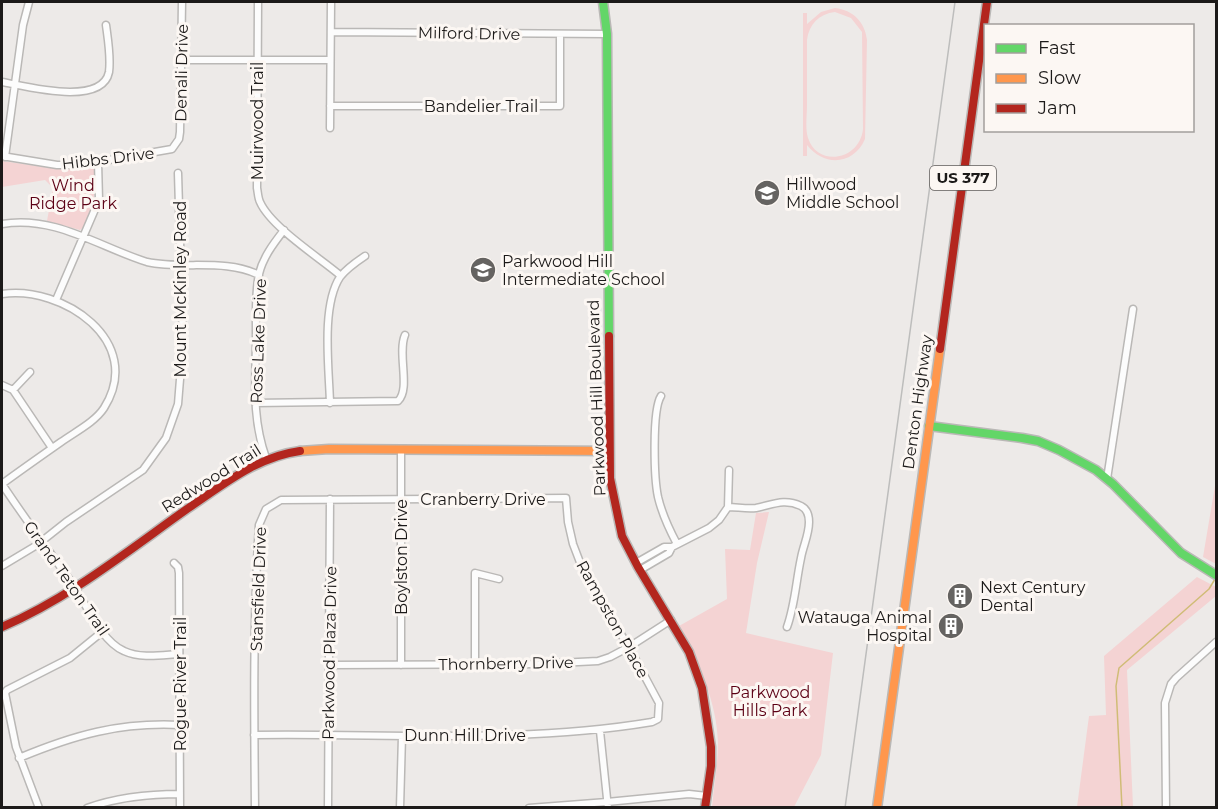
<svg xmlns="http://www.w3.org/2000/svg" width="1218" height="809" viewBox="0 0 1218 809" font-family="Montserrat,sans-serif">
	<rect width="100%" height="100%" fill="#edeae8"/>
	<path fill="#f4d3d3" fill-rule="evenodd" d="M835 8C853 10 865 22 867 40L865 139C854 165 824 167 807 145V156H803V13H807V24L821 12ZM835 12 851 18 862 32 863 129C860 160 818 168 808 138 805 128 807 116 807 105 807 84 807 62 807 40 809 24 819 14 835 12Z
		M2 161 58 169 93 167 95 169C95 187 95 219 80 230L47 221 53 188 45 180 2 187Z
		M1216 480V564L1203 557Z
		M769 512 757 563 746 633 833 653 821 755 794 807H712C714 786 718 764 718 743 717 701 698 662 679 626L727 599 725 549 750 550 756 513Z
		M1197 577 1216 587V596L1127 670 1133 807H1077L1089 716 1106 715 1104 656Z"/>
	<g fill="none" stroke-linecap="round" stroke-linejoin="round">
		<path stroke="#d0bc76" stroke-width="1.5" d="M1122 808 1116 686 1119 668 1209 589 1215 579"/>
		<g stroke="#bab8b6" stroke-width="9">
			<path id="street" d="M258 2 257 188C258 193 258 198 260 202 271 227 320 258 341 276
				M331 32 607 34
				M182 60H330
				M2 82C25 86 102 107 109 72 111 57 108 40 106 25
				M330 106H560V34
				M330 128 331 2
				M2 156 57 165H80L172 149 179 139 180 132 182 2
				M5 157 23 25 29 2
				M2 224C55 215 99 247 147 262 183 270 225 258 259 275
				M2 294C62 285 146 341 104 408 95 422 75 432 61 442 41 456 21 470 2 484
				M56 300 99 200 98 162
				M2 385 13 390 52 448
				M13 390 30 372
				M661 396C652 410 654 478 658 497 662 514 669 529 677 544
				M255 403 398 401C411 389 397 353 405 335
				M330 403C329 368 321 306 340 277 347 268 356 262 365 256
				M401 450V665
				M266 458C251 416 256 379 256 334 256 315 255 293 259 274 263 257 274 243 284 230
				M1107 479 1133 309
				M2 484C25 519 50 552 74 586 87 606 102 642 124 651 141 659 162 655 179 654
				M728 507C737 507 746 509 756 508 772 505 784 498 801 506 807 509 809 515 809 522 809 535 803 546 801 558 796 581 795 605 787 627
				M174 563 178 567 179 573 180 808
				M636 563 664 547H672L709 528 719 520 728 507 729 470
				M2 566 37 545 66 522 143 470 166 438 178 404 183 342 178 173
				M640 570 669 553 672 547
				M330 665 539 664 598 661 610 657 629 647 671 620
				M475 665V573L499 579
				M600 731 608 808
				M254 735C388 733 520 744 652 722L658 719 659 703 629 647 592 588 581 565 573 544 568 522 566 498 281 500 266 509 259 525C253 619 254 713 255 808
				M19 758C74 735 120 722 180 725
				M39 808 16 747 5 693 7 690 70 658 102 632
				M87 808C118 797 147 794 180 794
				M328 808 330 499
				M400 808 402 736
				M529 808 607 802 689 794 707 796
				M1166 808 1165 703 1171 684 1176 678 1216 642"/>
		</g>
		<g stroke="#bab8b6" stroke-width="11">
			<path id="fast" d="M603 2 607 34 609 336
				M929 426 1022 438 1038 441 1059 450 1096 470 1113 484 1181 553 1216 575"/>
		</g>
		<g stroke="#bab8b6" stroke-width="11">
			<path id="slow" d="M300 451 329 449 609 451
				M877 808 940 349"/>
		</g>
		<g stroke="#bab8b6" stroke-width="11">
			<path id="jam" d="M609 336 610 478 622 536 638 567 689 652 702 688 711 747V766L705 808
				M940 349 987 2
				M2 627C68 599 129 550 187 509 223 485 256 457 300 451"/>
		</g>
		<use href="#street" stroke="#fcfcfc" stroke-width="6"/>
		<use href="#fast" stroke="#63d668" stroke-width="8"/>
		<use href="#slow" stroke="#ff974d" stroke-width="8"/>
		<use href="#jam" stroke="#b3261e" stroke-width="8"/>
		<path stroke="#bdbdbc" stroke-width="1.5" d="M845 808 955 2"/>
	</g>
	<defs>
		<g id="school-disc" transform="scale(1.35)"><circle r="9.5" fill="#656361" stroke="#fcf7f3"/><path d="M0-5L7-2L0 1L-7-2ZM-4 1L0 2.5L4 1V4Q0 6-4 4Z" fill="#fff"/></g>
		<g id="building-disc" transform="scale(1.35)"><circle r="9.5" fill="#656361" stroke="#fcf7f3"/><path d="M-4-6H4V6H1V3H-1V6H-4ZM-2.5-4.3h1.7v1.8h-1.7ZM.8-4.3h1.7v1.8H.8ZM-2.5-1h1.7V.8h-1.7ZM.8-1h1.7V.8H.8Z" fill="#fff"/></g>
	</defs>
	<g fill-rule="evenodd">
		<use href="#school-disc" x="767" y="193"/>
		<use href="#school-disc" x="483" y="270"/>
		<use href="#building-disc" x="960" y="596"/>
		<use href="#building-disc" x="951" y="626"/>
	</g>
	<g text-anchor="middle" stroke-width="6" stroke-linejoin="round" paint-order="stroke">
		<rect fill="#fcf7f3" stroke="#5f5c5a" stroke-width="1.5" x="930" y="166" width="66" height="24" rx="4.5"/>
		<g font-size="15" font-weight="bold" fill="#1c1a19">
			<text x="963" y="183">US 377</text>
		</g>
		<g font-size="16" fill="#1c1a19" stroke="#fcf7f3">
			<text transform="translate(469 33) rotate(1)" y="6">Milford Drive</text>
			<text transform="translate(181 73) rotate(-89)" y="6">Denali Drive</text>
			<text x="481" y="112">Bandelier Trail</text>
			<text transform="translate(257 121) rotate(-90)" y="6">Muirwood Trail</text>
			<text transform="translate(108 158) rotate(-7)" y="6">Hibbs Drive</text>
			<text transform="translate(180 289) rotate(-90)" y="6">Mount McKinley Road</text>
			<text transform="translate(258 341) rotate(-88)" y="6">Ross Lake Drive</text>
			<text transform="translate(596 398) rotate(-92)" y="6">Parkwood Hill Boulevard</text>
			<text transform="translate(917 402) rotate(-82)" y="6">Denton Highway</text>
			<text transform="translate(211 478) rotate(-32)" y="6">Redwood Trail</text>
			<text x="483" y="505">Cranberry Drive</text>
			<text transform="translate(401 557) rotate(-90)" y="6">Boylston Drive</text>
			<text transform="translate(67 578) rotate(55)" y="6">Grand Teton Trail</text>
			<text transform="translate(258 589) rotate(-88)" y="6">Stansfield Drive</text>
			<text transform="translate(613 619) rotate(61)" y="6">Rampston Place</text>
			<text transform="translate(329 653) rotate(-89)" y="6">Parkwood Plaza Drive</text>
			<text transform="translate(506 663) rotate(-1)" y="6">Thornberry Drive</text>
			<text transform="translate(180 684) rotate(-90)" y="6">Rogue River Trail</text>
			<text x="465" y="741">Dunn Hill Drive</text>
		</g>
		<g font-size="16" fill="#1c1a19" stroke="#fcf7f3" text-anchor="start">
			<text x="786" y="190">Hillwood<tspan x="786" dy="18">Middle School</tspan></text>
			<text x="502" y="267">Parkwood Hill<tspan x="502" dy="18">Intermediate School</tspan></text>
			<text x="980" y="593">Next Century<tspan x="980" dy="18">Dental</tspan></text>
			<text x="932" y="623" text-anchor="end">Watauga Animal<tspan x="932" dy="18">Hospital</tspan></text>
		</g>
		<g font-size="16" fill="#5c0015" stroke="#fcf7f3">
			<text x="73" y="191">Wind<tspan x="73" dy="18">Ridge Park</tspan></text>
			<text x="770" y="698">Parkwood<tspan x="770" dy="18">Hills Park</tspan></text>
		</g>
	</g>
	<rect width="1218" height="809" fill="none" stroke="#1c1a19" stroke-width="6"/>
	<rect x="984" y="24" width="210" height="108" fill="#fcf7f3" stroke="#a29f9c" stroke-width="1.5"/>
	<rect x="996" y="44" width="30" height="9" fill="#63d668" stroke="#a29f9c" stroke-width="1.5"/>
	<text x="1038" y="54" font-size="18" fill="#1c1a19">Fast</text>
	<rect x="996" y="74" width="30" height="9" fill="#ff974d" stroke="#a29f9c" stroke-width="1.5"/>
	<text x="1038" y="84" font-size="18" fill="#1c1a19">Slow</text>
	<rect x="996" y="104" width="30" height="9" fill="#b3261e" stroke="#a29f9c" stroke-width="1.5"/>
	<text x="1038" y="114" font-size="18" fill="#1c1a19">Jam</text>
</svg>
